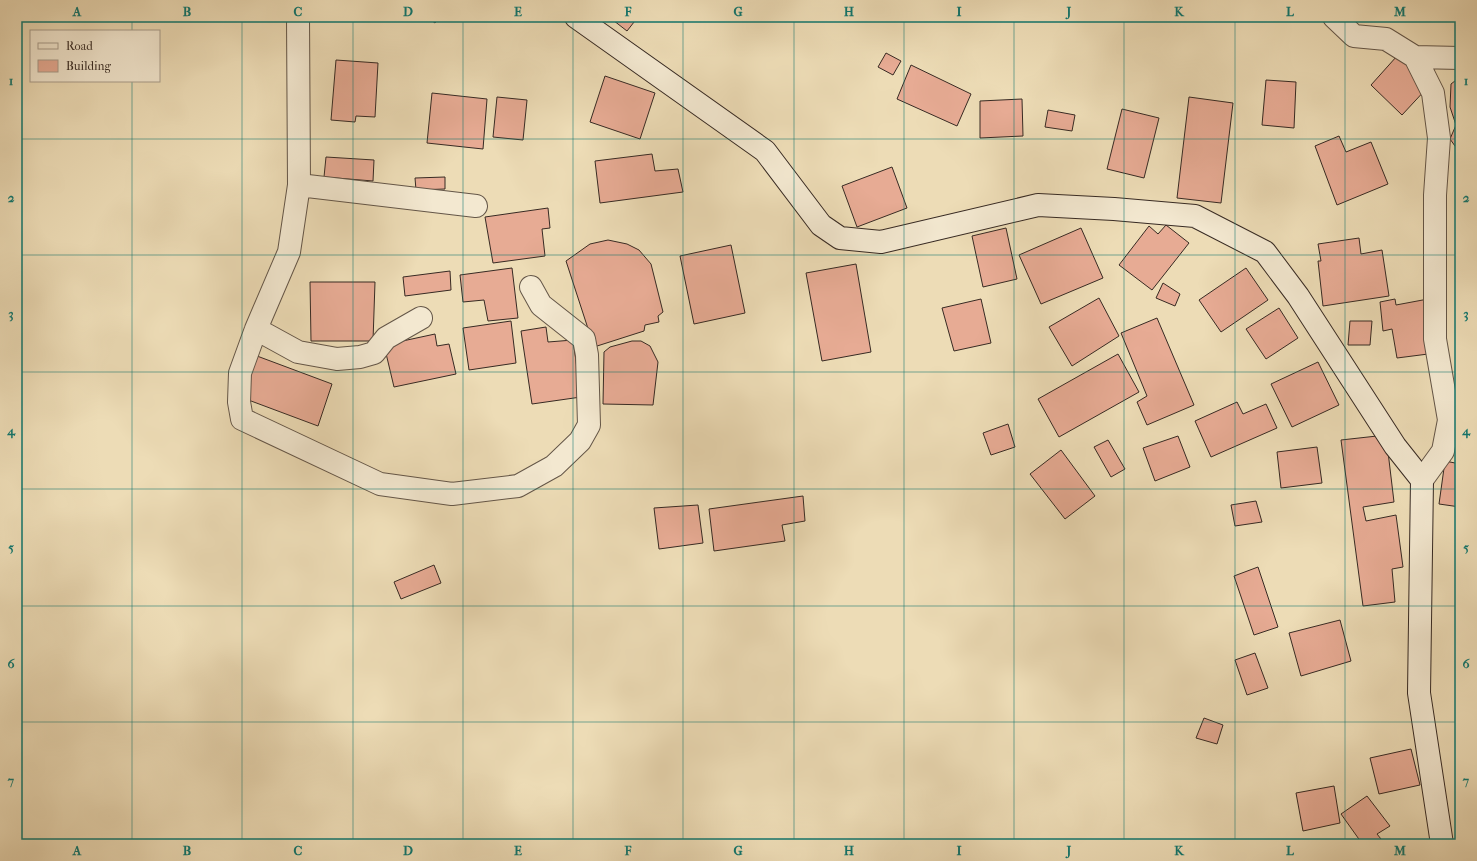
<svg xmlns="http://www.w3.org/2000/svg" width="1477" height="861" viewBox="0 0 1477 861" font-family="'IM FELL French Canon',serif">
	<rect width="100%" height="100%" fill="#eddcb6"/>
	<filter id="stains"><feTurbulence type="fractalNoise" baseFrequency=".005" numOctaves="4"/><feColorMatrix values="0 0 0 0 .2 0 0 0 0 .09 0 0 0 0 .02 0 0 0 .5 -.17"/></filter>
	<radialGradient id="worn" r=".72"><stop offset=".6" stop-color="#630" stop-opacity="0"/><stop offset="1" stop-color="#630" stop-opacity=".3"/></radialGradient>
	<path fill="#e7ab94" stroke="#372a23" d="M427 17H440L435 23Z
		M609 17H638L627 31Z
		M886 53 901 61 893 75 878 67Z
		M1397 56 1428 87 1402 115 1371 85Z
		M336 60 378 63 375 117 356 116 355 122 331 120Z
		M911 65 971 94 957 126 897 99Z
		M605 76 655 93 640 139 590 122Z
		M1460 77V153L1450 139 1456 125 1450 107 1451 84Z
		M1266 80 1296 82 1294 128 1262 125Z
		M432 93 487 99 483 149 427 143Z
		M497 97 527 100 523 140 493 137Z
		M1189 97 1233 103 1221 203 1177 198Z
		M1022 99 1023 136 980 138V101Z
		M1122 109 1159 118 1144 178 1107 169Z
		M1048 110 1075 115 1072 131 1045 127Z
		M1339 136 1346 152 1371 142 1388 184 1337 205 1315 146Z
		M652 154 655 171 678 169 683 192 600 203 595 161Z
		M326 157 374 160 373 181 324 177Z
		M892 167 907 208 857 227 842 186Z
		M445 177V189L416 190 415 178Z
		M548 208 550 228 542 229 545 256 493 263 485 217Z
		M1166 225 1189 243 1152 290 1119 265 1149 226 1158 234Z
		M1006 228 1017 279 983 287 972 236Z
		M1081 228 1103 278 1041 304 1019 255Z
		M1359 238 1361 254 1382 250 1389 296 1323 306 1318 261H1321L1318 244Z
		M608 240 627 244 639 250 651 264 663 312 658 316 659 322 645 325 644 331 594 347 566 261 590 244Z
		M731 245 745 313 694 324 680 256Z
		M856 264 871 352 822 361 806 273Z
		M512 268 518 318 488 321 484 300 463 302 460 275Z
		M1246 268 1268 300 1221 332 1199 300Z
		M450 271 451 290 405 296 403 277Z
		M310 282H375L373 341H311Z
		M1163 283 1180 294 1175 306 1156 298Z
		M1099 298 1119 336 1072 366 1049 327Z
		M981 299 991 343 954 351 942 308Z
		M1395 299 1396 305 1428 299 1436 353 1397 358 1392 329 1383 331 1380 302Z
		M1279 308 1298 338 1266 359 1246 329Z
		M1157 318 1194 405 1147 425 1137 402 1147 396 1121 333Z
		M511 321 516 363 469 370 463 328Z
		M1350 321H1372L1370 345H1348Z
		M546 327 548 342 573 340 581 397 532 404 521 331Z
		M435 334 437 346 449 344 456 374 394 387 384 345Z
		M632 341H641L650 346 658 362 653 405 603 404 604 352 610 347Z
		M1118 354 1139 392 1059 437 1038 399Z
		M257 356 332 384 318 426 243 398Z
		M1318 362 1339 405 1292 427 1271 384Z
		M1237 402 1243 414 1266 404 1277 428 1211 457 1195 421Z
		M1008 424 1015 447 991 455 983 433Z
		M1386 435 1394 502 1363 507 1366 521 1396 515 1403 567 1392 569 1395 602 1363 606 1341 440Z
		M1178 436 1190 467 1155 481 1143 448Z
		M1108 440 1125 469 1111 477 1094 447Z
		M1317 447 1322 483 1281 488 1277 452Z
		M1061 450 1095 496 1065 519 1030 474Z
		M1445 461 1460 464V507L1439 504Z
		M803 496 805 521 782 525 785 541 714 551 709 509Z
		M1256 501 1262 522 1235 526 1231 505Z
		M698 505 703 543 659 549 654 508Z
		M434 565 441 583 401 599 394 582Z
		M1258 567 1278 627 1254 635 1234 576Z
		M1340 620 1351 661 1301 676 1289 633Z
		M1255 653 1268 688 1247 695 1235 660Z
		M1204 718 1223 725 1217 744 1196 738Z
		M1411 749 1420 785 1379 794 1370 758Z
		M1334 786 1340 823 1303 831 1296 793Z
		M1367 796 1390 826 1377 834 1385 844H1359L1361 842 1341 814Z"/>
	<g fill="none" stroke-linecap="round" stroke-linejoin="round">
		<g stroke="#645648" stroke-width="24">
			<path id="street" d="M298 17 299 185 289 252 256 329 240 373 239 402 242 419 380 484 452 494 518 486 554 466 580 441 589 425 587 355 584 339 541 305 531 287
				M1334 17 1354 36 1386 39 1415 57 1433 93 1439 138 1435 195V339L1449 420 1443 451 1422 480
				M1415 57 1460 58
				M299 185 476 206
				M256 329 298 352 337 359 360 357 374 353 386 338 421 318"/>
		</g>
		<g stroke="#372a23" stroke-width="24">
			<path id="secondary" d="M576 17 765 151 821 225 840 238 881 242 1038 205 1114 209 1195 216 1265 252 1298 296 1395 446 1422 480 1419 693 1442 844"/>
		</g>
		<use href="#street" stroke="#f3e8d0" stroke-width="22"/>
		<use href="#secondary" stroke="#f3e8d0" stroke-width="22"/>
	</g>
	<path fill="none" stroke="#0f766e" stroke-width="1" stroke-opacity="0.55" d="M132 17V31M242 17V844M353 17V844M463 17V844M573 17V844M683 17V844M794 17V844M904 17V844M1014 17V844M1124 17V844M1235 17V844M1345 17V844M132 81V844M17 139H1460M17 255H1460M17 372H1460M17 489H1460M17 606H1460M17 722H1460"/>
	<rect width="1477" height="861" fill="none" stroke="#eddcb6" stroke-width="44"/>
	<rect x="30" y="30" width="130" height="52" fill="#f3e8d0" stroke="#a89c8b"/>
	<rect x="38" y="43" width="20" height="6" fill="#f3e8d0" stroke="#a89c8b"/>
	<text x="66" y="50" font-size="12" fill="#372a23">Road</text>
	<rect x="38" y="60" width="20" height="12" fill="#e7ab94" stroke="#a89c8b"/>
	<text x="66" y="70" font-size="12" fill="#372a23">Building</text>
	<rect x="22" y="22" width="1433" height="817" fill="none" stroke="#0f766e" stroke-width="1.5"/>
	<g font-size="13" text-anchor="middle" font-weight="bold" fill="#0f766e">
		<text x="77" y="16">A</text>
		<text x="187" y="16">B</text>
		<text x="298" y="16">C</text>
		<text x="408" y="16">D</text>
		<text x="518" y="16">E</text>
		<text x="628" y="16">F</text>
		<text x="738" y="16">G</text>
		<text x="849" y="16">H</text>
		<text x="959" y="16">I</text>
		<text x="1069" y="16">J</text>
		<text x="1179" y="16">K</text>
		<text x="1290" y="16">L</text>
		<text x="1400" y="16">M</text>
		<text x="11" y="85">1</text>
		<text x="1466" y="85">1</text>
		<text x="11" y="202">2</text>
		<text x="1466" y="202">2</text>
		<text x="11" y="318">3</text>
		<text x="1466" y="318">3</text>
		<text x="11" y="435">4</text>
		<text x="1466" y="435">4</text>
		<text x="11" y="552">5</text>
		<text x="1466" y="552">5</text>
		<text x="11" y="668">6</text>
		<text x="1466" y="668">6</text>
		<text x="11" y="785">7</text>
		<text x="1466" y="785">7</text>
		<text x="77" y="855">A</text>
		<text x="187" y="855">B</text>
		<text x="298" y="855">C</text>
		<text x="408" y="855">D</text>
		<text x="518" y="855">E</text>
		<text x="628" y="855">F</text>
		<text x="738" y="855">G</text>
		<text x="849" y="855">H</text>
		<text x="959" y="855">I</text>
		<text x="1069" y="855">J</text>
		<text x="1179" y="855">K</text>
		<text x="1290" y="855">L</text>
		<text x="1400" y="855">M</text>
	</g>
	<rect width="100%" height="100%" filter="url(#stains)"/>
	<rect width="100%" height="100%" fill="url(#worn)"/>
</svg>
